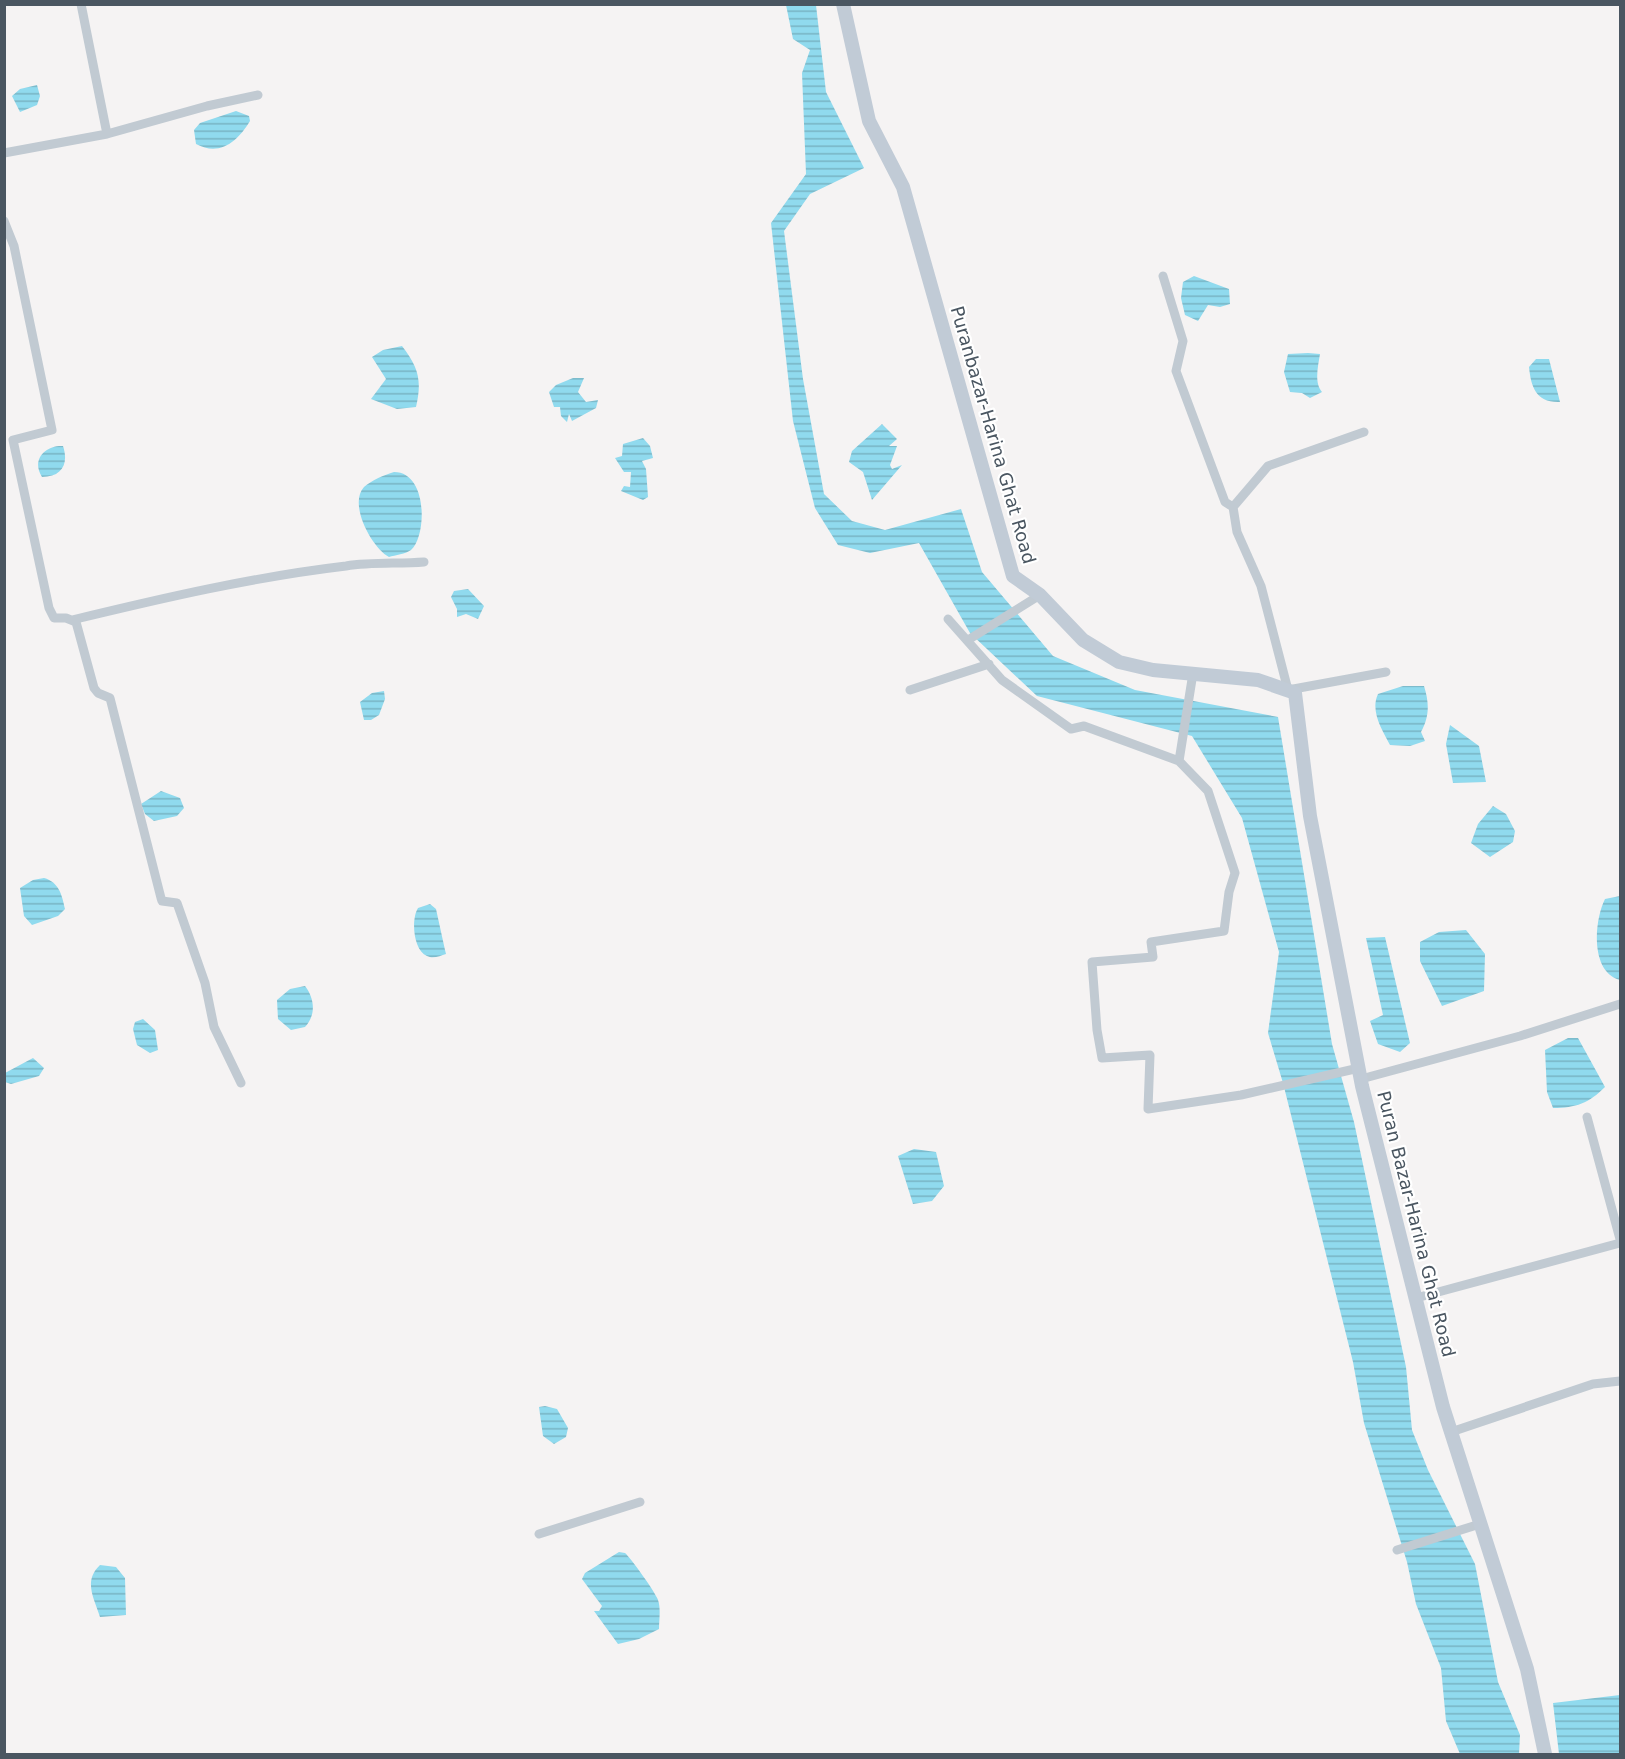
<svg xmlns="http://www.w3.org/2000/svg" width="1625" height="1759" viewBox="0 0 1625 1759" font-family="'DejaVu Sans',sans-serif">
	<defs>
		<pattern id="water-rules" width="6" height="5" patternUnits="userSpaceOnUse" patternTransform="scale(1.5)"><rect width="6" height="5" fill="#90daee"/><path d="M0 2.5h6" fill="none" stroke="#78b4c4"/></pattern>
	</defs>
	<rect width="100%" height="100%" fill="#f5f3f3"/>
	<path fill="url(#water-rules)" d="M786 5H816L826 92 864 168 810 194 784 231 803 379 824 494 852 521 885 530 961 509 982 572 1053 656 1135 690 1278 717 1332 1044 1354 1122 1406 1367 1412 1430 1428 1470 1475 1564 1498 1682 1520 1735 1519 1754H1460L1446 1721 1441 1668 1416 1604 1407 1562 1364 1423 1353 1362 1283 1083 1268 1033 1279 952 1242 818 1192 736 1037 696 970 633 919 543 870 553 838 545 815 508 793 421 771 223 806 174 802 73 810 50 793 39Z
		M37 85 40 96 37 105 20 112 12 96 20 89Z
		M236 111 249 116 250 121C238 141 220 157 196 144L194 130 200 123Z
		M1194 276 1229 289 1230 304 1220 307 1208 305 1198 321 1185 315 1181 298 1183 282Z
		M402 346C419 368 422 381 416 407L397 409 371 399 386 379 372 357 383 350Z
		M1308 353 1320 354C1318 366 1314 383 1322 392L1310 398 1302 393 1290 392 1284 372 1288 354Z
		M1536 359H1549L1560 402C1536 403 1531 387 1529 367Z
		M573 378H584L578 392 586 402 598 400 596 408 572 421 569 414 567 422 561 416 560 407H554L549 392 556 385Z
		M882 424 897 439 889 446H897L890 465 892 469 902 465 872 500 863 472 849 462 852 451Z
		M643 438 650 446 653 458 642 461 646 469 648 497 643 500 621 491 624 486 630 487 631 472H624L615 458 622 456 623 444Z
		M63 446C69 464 62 477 42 477 31 460 45 445 63 446Z
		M394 472C428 472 427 536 411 550 406 554 395 555 389 557 372 548 348 504 364 487 372 480 384 475 394 472Z
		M468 589 484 606 478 619 466 614 457 617V609L451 597 454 591Z
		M1403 686H1424C1429 702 1430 716 1421 732L1425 741 1410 746 1390 745C1382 730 1370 711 1378 694Z
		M384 691 385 699 379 715 371 720H364L360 702 372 693Z
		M1450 725 1479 746 1486 782 1453 783 1446 744Z
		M161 791 180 798 184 808 177 816 154 821 145 814 141 804Z
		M1493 806 1506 814 1515 831 1513 842 1490 857 1471 843 1478 824Z
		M44 878C59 882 62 895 65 909L58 916 32 925 24 916 20 888 33 880Z
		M1620 896V980C1590 972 1594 921 1605 899Z
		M430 904 436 909 445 950 446 954C440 956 433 959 427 956 413 950 411 919 418 908Z
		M1466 930 1485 954 1484 991 1442 1006 1420 961V942L1439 932Z
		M1385 937 1410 1043 1400 1052 1378 1044 1370 1021 1383 1015 1366 938Z
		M305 986C315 999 316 1015 305 1027L291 1030 278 1019 277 1000 290 989Z
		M143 1019 155 1030 158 1050 150 1053 137 1045 133 1029 135 1022Z
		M1568 1038H1578L1605 1087C1589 1103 1576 1108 1553 1108L1547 1092 1545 1050Z
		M33 1058 44 1068 39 1076 11 1084 5 1082V1073Z
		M914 1149 936 1152 944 1186 932 1201 913 1204 898 1156Z
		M545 1406 557 1409 568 1428 566 1437 554 1444 543 1436 539 1407Z
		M619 1552 625 1553C630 1557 656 1593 658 1600 661 1608 659 1621 659 1629L639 1639 618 1644 594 1611H599L602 1606 582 1579 585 1573Z
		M100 1565 116 1567 125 1578 126 1615 100 1617C94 1598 83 1581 100 1565Z
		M1620 1695V1754H1559L1553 1703Z"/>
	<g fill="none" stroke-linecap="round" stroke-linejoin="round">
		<path stroke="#c1cad2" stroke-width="9" d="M81 4 107 134
			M4 153 107 134 207 106 258 95
			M4 221 14 246 52 430 13 440 49 608 54 618H66L76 622 94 688 98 693 110 698 161 898 162 901 177 903 205 983 214 1027 241 1083
			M1163 276 1183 341 1176 371 1225 502 1233 507
			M1364 432 1268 466 1233 507 1237 532 1261 586 1288 690 1386 672
			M948 619 1002 680 1071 729 1084 726 1179 761 1208 791 1235 873 1229 892 1224 931 1151 942 1153 957 1092 962 1097 1030 1102 1058 1150 1055 1148 1109 1241 1095 1359 1068
			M72 620C163 598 253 577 346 566 372 562 398 564 424 562
			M968 640 1040 595
			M910 690 989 664
			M1179 761 1193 673
			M1361 1079 1520 1036 1620 1004
			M1587 1117 1620 1239
			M1416 1298 1620 1243
			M1451 1432 1593 1384 1620 1381
			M539 1534 640 1502
			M1397 1550 1480 1524"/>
		<path stroke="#c1cbd6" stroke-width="14" d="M843 4 869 121 903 187 1013 576 1040 595 1083 640 1119 662 1153 670 1258 680 1295 693 1310 816 1362 1086 1443 1407 1527 1669 1545 1754"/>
	</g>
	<g text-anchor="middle" stroke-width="4.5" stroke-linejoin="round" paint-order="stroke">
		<g font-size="18" fill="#4a5661" stroke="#fff">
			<text transform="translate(993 435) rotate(74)" y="6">Puranbazar-Harina Ghat Road</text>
			<text transform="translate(1416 1224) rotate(76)" y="6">Puran Bazar-Harina Ghat Road</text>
		</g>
	</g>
	<rect width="1625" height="1759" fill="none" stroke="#4a5661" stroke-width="12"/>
</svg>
